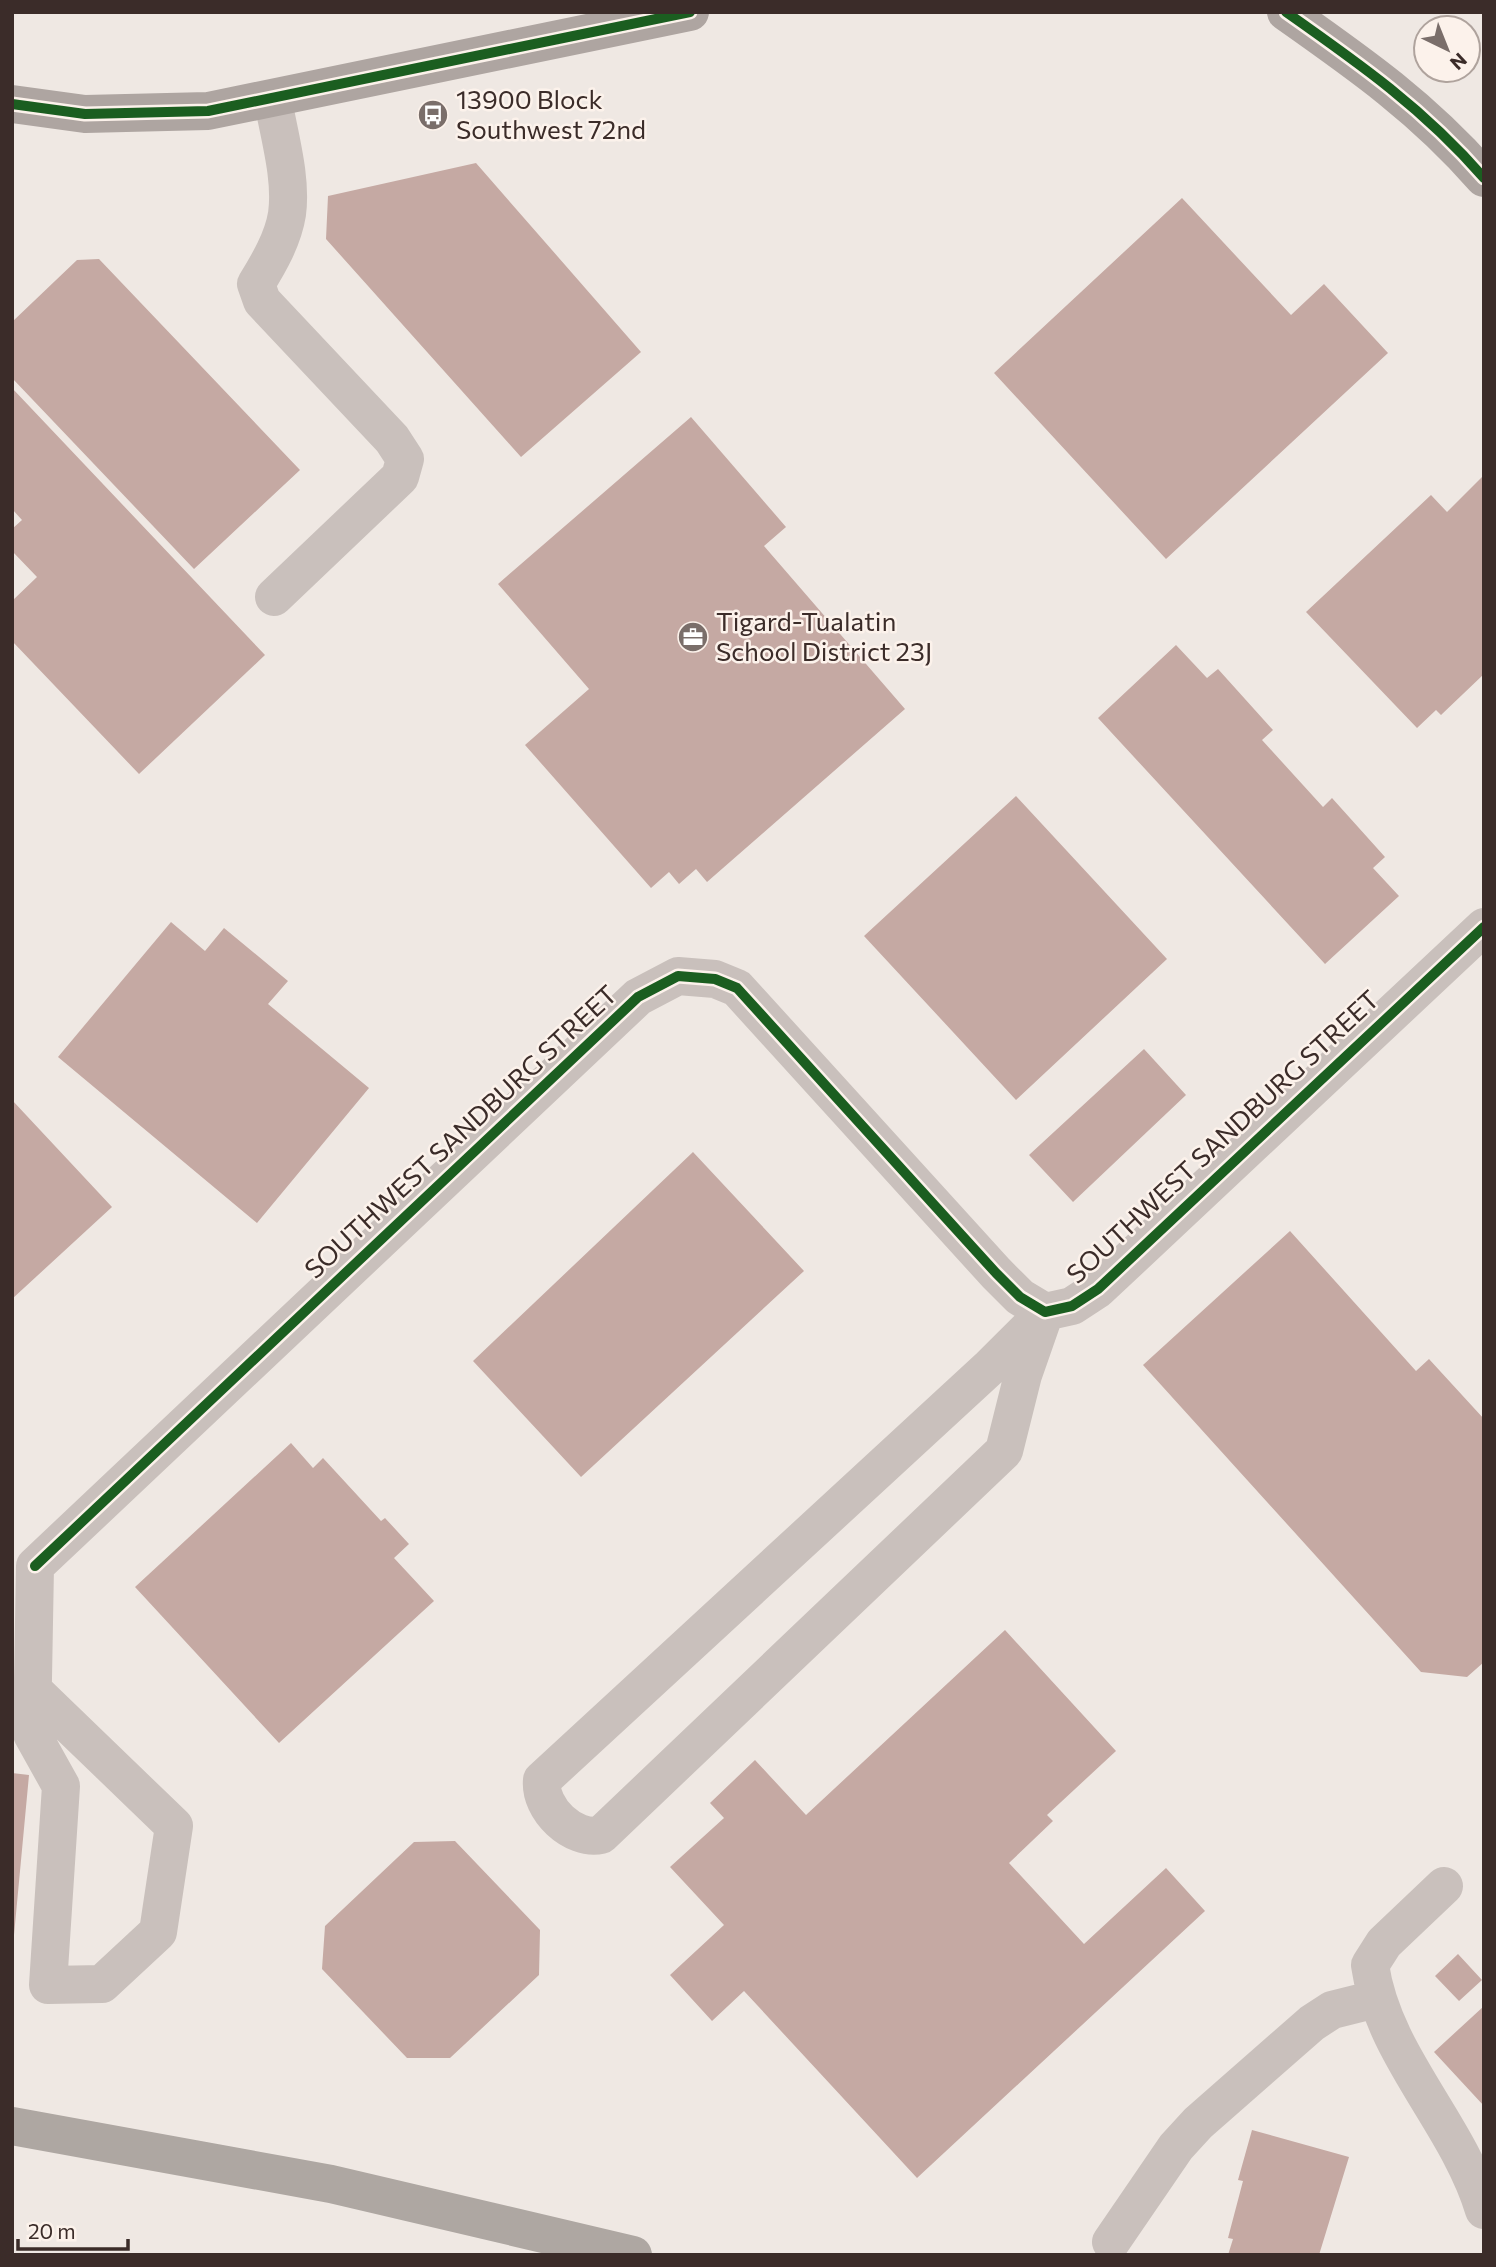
<svg xmlns="http://www.w3.org/2000/svg" width="1496" height="2267" viewBox="0 0 1496 2267" font-family="Commissioner,sans-serif">
	<rect width="100%" height="100%" fill="#efe8e3"/>
	<path fill="#c5a9a3" d="M476 163 641 352 521 457 326 239 328 196Z
		M1182 198 1291 315 1324 284 1388 353 1166 559 994 373Z
		M99 259 300 470 194 569 12 378V322L77 260Z
		M12 388 265 655 139 774 12 641V601L37 577 12 551V529L22 520 12 509Z
		M691 417 786 527 764 546 905 709 707 882 696 869 679 884 669 872 651 888 525 745 589 689 498 584Z
		M1484 475V674L1441 715 1436 710 1417 728 1306 612 1431 495 1447 512Z
		M1176 645 1207 678 1218 669 1273 730 1262 740 1323 807 1332 798 1385 857 1373 868 1399 896 1325 964 1098 718Z
		M1016 796 1167 959 1016 1100 864 936Z
		M171 922 205 951 224 928 288 981 268 1004 369 1088 257 1223 58 1057Z
		M1144 1049 1186 1095 1073 1202 1029 1155Z
		M12 1100 112 1207 12 1299Z
		M693 1152 804 1271 581 1477 473 1361Z
		M1290 1231 1416 1371 1429 1359 1484 1419V1662L1467 1677 1421 1672 1143 1365Z
		M291 1443 313 1468 323 1458 381 1521 385 1518 409 1544 394 1558 434 1601 279 1743 135 1587Z
		M1005 1630 1116 1751 1047 1815 1053 1821 1009 1863 1084 1944 1166 1868 1205 1911 917 2178 744 1991 712 2021 670 1975 724 1925 670 1867 724 1818 710 1803 755 1760 806 1815Z
		M12 1773 29 1775 14 1935H12Z
		M455 1841 540 1930 539 1975 450 2058H407L322 1969 325 1926 414 1842Z
		M1458 1954 1482 1980 1459 2001 1435 1976Z
		M1484 2006V2106L1434 2052Z
		M1252 2130 1349 2157 1319 2255H1228L1233 2239 1228 2238 1243 2181 1238 2180Z"/>
	<g fill="none" stroke-linecap="round" stroke-linejoin="round">
		<path stroke="#c9c0bc" stroke-width="38" d="M273 100C279 135 292 178 287 214 283 239 269 263 256 284L262 301 392 439 405 459 400 477 274 597
			M1045 1312 1023 1375 1004 1451 601 1835C573 1841 539 1809 542 1780L990 1367Z
			M34 1691 174 1826 158 1932 102 1984 48 1985 61 1786 32 1734 35 1566 638 997 678 976 715 979 737 988 996 1273 1020 1297 1045 1312 1072 1306 1098 1289 1484 927
			M1444 1886 1384 1943 1370 1965C1383 2056 1458 2123 1484 2210
			M1111 2242 1176 2147 1198 2123 1312 2023 1332 2010 1376 1999"/>
		<path stroke="#aea5a1" stroke-width="38" d="M1286 12C1360 64 1424 109 1484 178
			M12 104 85 114 208 111 690 12"/>
		<path stroke="#aea7a2" stroke-width="38" d="M12 2126 331 2184 633 2255"/>
		<g stroke="#fcf2eb" stroke-width="15">
			<path id="cycleway" d="M1286 12C1360 64 1424 109 1484 178
				M12 104 85 114 208 111 690 12
				M35 1566 638 997 678 976 715 979 737 988 996 1273 1020 1297 1045 1312 1072 1306 1098 1289 1484 927"/>
		</g>
		<use href="#cycleway" stroke="#1b5e20" stroke-width="10"/>
	</g>
	<defs>
		<g id="bus-disc" transform="scale(1.575)"><circle r="9.5" fill="#7a6e6a" stroke="#fcf2eb"/><path d="M-5-6H5V4H4V6H2V4H-2V6H-4V4H-5ZM-3.5-4V0h7V-4ZM-3.5 1.2v1.5H-2V1.2ZM2 1.2v1.5H3.5V1.2Z" fill="#fff"/></g>
		<g id="office-disc" transform="scale(1.575)"><circle r="9.5" fill="#7a6e6a" stroke="#fcf2eb"/><path d="M-6-3h4V-5.5h4V-3h4V5H-6ZM-1-4.5V-3h2v-1.5ZM-6 0V1H6V0Z" fill="#fff"/></g>
	</defs>
	<g fill-rule="evenodd">
		<use href="#bus-disc" x="433" y="115"/>
		<use href="#office-disc" x="693" y="637"/>
	</g>
	<g text-anchor="middle" stroke-width="5" stroke-linejoin="round" paint-order="stroke">
		<g font-size="26" fill="#3b2c29" stroke="#fcf2eb" text-anchor="start">
			<text x="456" y="109">13900 Block<tspan x="456" dy="30">Southwest 72nd</tspan></text>
			<text x="716" y="631">Tigard-Tualatin<tspan x="716" dy="30">School District 23J</tspan></text>
		</g>
		<g font-size="26" fill="#3b2c29" stroke="#fcf2eb">
			<text transform="translate(461 1132) rotate(-43)" y="9">SOUTHWEST SANDBURG STREET</text>
			<text transform="translate(1223 1137) rotate(-43)" y="9">SOUTHWEST SANDBURG STREET</text>
		</g>
	</g>
	<rect width="1496" height="2267" fill="none" stroke="#3b2c29" stroke-width="28"/>
	<g transform="translate(1447 49) rotate(137)"><circle r="33" fill="#fcf2eb" stroke="#afa39d" stroke-width="2"/>
	<path d="M0-5L12 26L0 18L-12 26Z" fill="#7a6e6a"/>
	<text y="-10" font-size="19" font-weight="bold" text-anchor="middle" fill="#3b2c29">N</text>
	</g>
	<path d="M18 2239v10h110v-10" fill="none" stroke="#3b2c29" stroke-width="3.5"/>
	<text x="28" y="2239" font-size="21" fill="#3b2c29" stroke="#fcf2eb" stroke-width="5" paint-order="stroke">20 m</text>
</svg>
